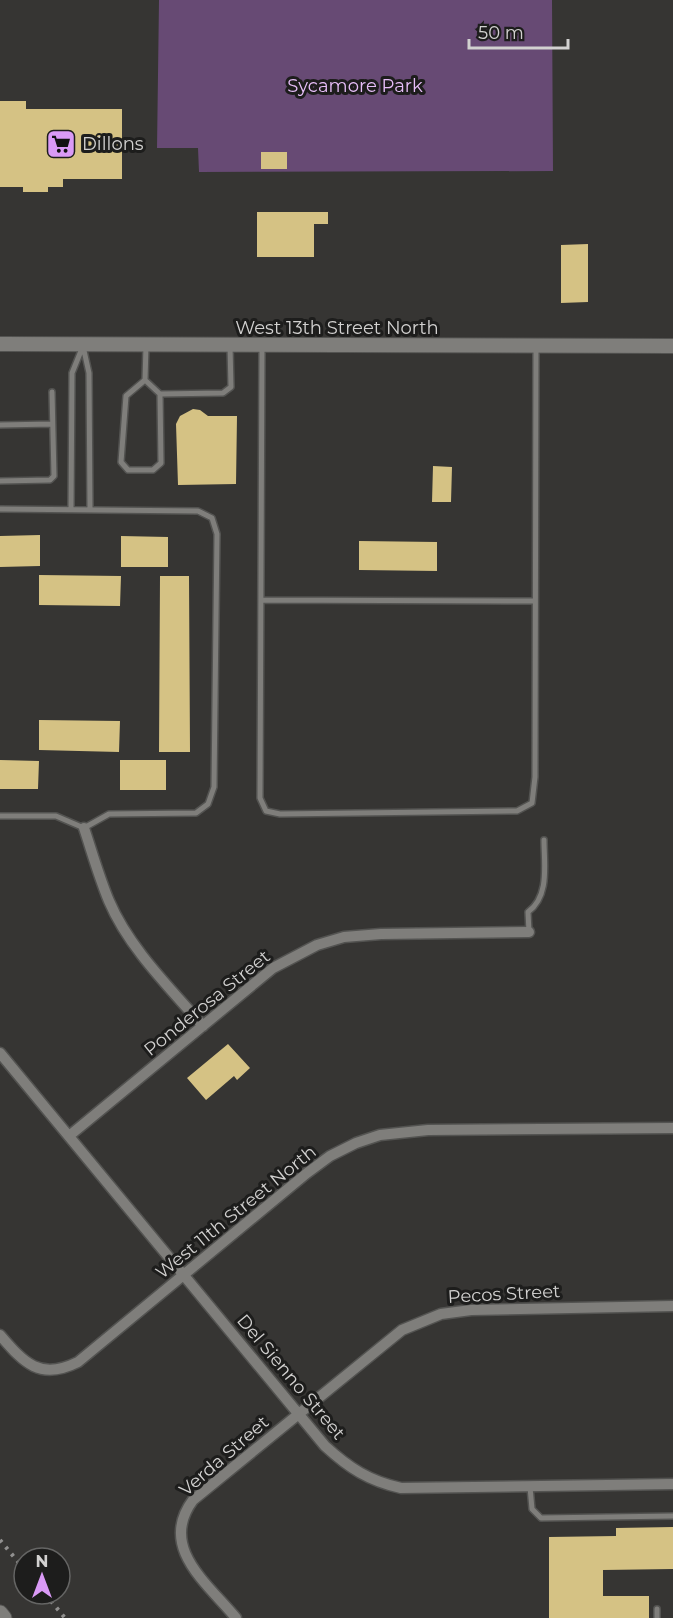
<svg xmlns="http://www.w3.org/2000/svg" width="673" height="1618" viewBox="0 0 673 1618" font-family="Montserrat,sans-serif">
	<rect width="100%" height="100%" fill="#363533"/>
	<path fill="#674a74" d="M159 0H552L553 171 199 172 198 148H157Z"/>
	<path fill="#d5c284" d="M0 101H26V109H122V179H63V187H48V192H23V187H0Z
		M261 152H287V169H261Z
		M257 212H328V224H314V257H257Z
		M588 244V302L561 303V245Z
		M193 409 200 410 208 416H237L236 484 178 485 176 424 180 416Z
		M433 466 452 467 451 502H432Z
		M40 535V566L0 567V536Z
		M121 536 168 537V567H121Z
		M359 541 437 542V571L359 570Z
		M39 575 121 576 120 606 39 605Z
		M160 576H189L190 752H159Z
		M39 720 120 721 119 752 39 750Z
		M0 760 39 761 38 789H0Z
		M120 760H166V790H120Z
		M228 1044 250 1068 237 1080 234 1076 206 1100 187 1078Z
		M673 1527V1569L603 1570V1596H649V1618H549V1537L616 1536V1528Z"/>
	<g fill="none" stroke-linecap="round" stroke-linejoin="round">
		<g stroke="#535351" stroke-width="8">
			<path id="service" d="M83 346 89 373 90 509
				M262 346 260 798 266 811 280 814 517 811 532 803 535 777 536 346
				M145 380 146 346
				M160 394 145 380 126 396 121 462 128 470H153L161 463 160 394 223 393 231 387 230 346
				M0 425 52 424
				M0 481 50 480 54 476 52 392
				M0 509 198 511 212 518 217 534 214 787 208 804 196 813 109 814 84 828 56 816H0
				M71 509 72 373 83 346
				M261 600 533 601
				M529 932 528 912C550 896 544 864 544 840
				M530 1487 532 1509 541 1518 673 1516
				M657 1609V1618"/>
		</g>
		<g stroke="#535351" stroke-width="13">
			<path id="minor" d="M84 828C92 852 99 877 109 901 129 948 170 988 203 1026
				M0 1053 325 1446C349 1468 369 1481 401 1488L673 1484
				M69 1136 273 968 317 945 344 937 381 934 529 932
				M0 1335C24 1363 40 1381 78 1362L307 1173 330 1156 356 1143 380 1135 428 1130 673 1128
				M236 1618C207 1583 158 1547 193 1500L402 1330 441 1314 471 1310 673 1306"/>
		</g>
		<g stroke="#535351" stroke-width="16">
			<path id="tertiary" d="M0 344 673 346"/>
		</g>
		<g stroke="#535351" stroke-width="17">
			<path id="secondary" d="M0 1613 4 1618"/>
		</g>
		<use href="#service" stroke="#7f7e7b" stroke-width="5"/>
		<use href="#minor" stroke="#7f7e7b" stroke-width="10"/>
		<use href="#tertiary" stroke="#7f7e7b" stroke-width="14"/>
		<use href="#secondary" stroke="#7f7e7b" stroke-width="15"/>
		<path stroke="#91908f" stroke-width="4" stroke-dasharray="3 6" stroke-linecap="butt" d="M0 1540 24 1569
			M45 1594 65 1618"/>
	</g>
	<defs>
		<g id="supermarket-square" transform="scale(1.5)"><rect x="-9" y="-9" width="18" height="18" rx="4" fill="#da9af6" stroke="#1d1d1c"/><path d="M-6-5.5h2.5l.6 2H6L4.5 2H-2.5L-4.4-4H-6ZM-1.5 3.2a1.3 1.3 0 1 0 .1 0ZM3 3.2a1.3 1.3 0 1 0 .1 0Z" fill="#111"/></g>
	</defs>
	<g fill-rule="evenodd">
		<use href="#supermarket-square" x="61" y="144"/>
	</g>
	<g text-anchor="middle" stroke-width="6" stroke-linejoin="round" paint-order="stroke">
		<g font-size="18" fill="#e7bef9" stroke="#1d1d1c">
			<text x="355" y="92">Sycamore Park</text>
		</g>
		<g font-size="18" fill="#d2d1d0" stroke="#1d1d1c" text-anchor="start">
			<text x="82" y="150">Dillons</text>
		</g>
		<g font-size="18" fill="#d2d1d0" stroke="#1d1d1c">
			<text x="337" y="334">West 13th Street North</text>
			<text transform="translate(207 1003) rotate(-39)" y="6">Ponderosa Street</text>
			<text transform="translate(236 1212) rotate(-39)" y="6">West 11th Street North</text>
			<text transform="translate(504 1294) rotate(-3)" y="6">Pecos Street</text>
			<text transform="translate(291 1377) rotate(50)" y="6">Del Sienno Street</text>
			<text transform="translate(224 1456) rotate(-41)" y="6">Verda Street</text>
		</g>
	</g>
	<g transform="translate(42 1576)"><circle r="28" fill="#1d1d1c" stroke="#656564" stroke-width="1.5"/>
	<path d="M0-4.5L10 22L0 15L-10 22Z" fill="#da9af6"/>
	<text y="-9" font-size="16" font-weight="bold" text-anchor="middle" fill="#d2d1d0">N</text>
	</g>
	<path d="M469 39v9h99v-9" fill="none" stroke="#d2d1d0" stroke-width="3"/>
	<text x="478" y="39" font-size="18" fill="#d2d1d0" stroke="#1d1d1c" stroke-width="4.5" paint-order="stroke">50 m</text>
</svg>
